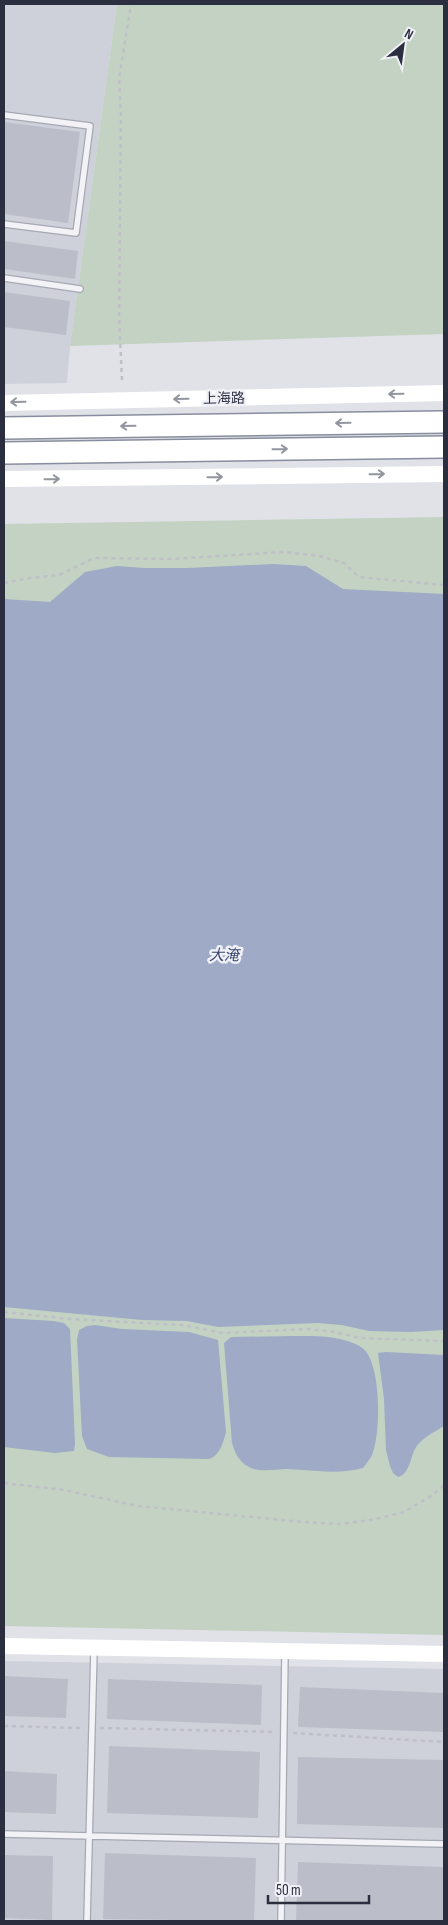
<svg xmlns="http://www.w3.org/2000/svg" width="448" height="1925" viewBox="0 0 448 1925" font-family="'Sofia Sans Condensed','Noto Sans SC',sans-serif">
	<rect width="100%" height="100%" fill="#e0e2e8"/>
	<path fill="#cfd1da" d="M4 4H117L70 346 67 383 4 384Z
		M4 1661 444 1669V1921H4Z"/>
	<path fill="#c3d2c2" d="M117 4H444V334L70 346Z
		M444 517V1635L4 1626V524Z"/>
	<path fill="#9eaac6" d="M273 564 306 566 343 589 444 594V1330L411 1332 369 1331 342 1325 318 1323 218 1327 187 1321 142 1320 4 1307V599L50 602 85 572 117 566 145 568H187Z
		M4 1318 53 1321 64 1323 70 1329 75 1444 74 1451 55 1453 4 1447Z
		M95 1325 122 1329 189 1332 218 1340 226 1432C223 1443 220 1455 209 1459L109 1457 87 1449 82 1436 77 1339 79 1330 87 1326Z
		M293 1336C315 1336 341 1335 361 1347 382 1360 381 1434 372 1455 370 1459 366 1464 363 1468 337 1475 313 1470 287 1469 276 1469 259 1473 249 1467 239 1462 235 1453 232 1443L224 1343 231 1337Z
		M386 1352 444 1355V1426C433 1433 419 1439 414 1451 410 1460 409 1474 398 1477L393 1473 390 1466 386 1450 384 1399 378 1353Z"/>
	<path fill="#bbbdc8" d="M4 122 80 132 68 223 4 214Z
		M4 241 78 251 75 279 4 269Z
		M4 292 70 301 66 335 4 327Z
		M4 1676 68 1679 66 1718 4 1716Z
		M108 1679 262 1685 261 1725 107 1719Z
		M300 1687 444 1693V1732L298 1727Z
		M109 1746 260 1752 258 1818 107 1813Z
		M298 1757 444 1760V1828L297 1824Z
		M4 1771 57 1774 56 1814 4 1812Z
		M105 1853 256 1858 254 1921 103 1919Z
		M4 1855 53 1856 52 1920 4 1918Z
		M298 1862 444 1867V1921H296Z"/>
	<g fill="none" stroke-linecap="round" stroke-linejoin="round">
		<g stroke="#a6a8b2" stroke-width="8">
			<path id="lane" d="M4 115 90 126 76 233 4 224
				M4 278 80 289
				M4 1834 444 1844
				M87 1921 94 1650
				M281 1921 285 1653"/>
		</g>
		<g stroke="#898d9e" stroke-width="24">
			<path id="highway" d="M4 428 444 422
				M4 453 444 447"/>
		</g>
		<path stroke="#bfc0c7" stroke-width="2.5" stroke-dasharray="4 4" stroke-linecap="butt" d="M122 380 119 316 121 115 119 79 131 4
			M4 583 30 578 59 575 94 558 173 559 285 552 319 556 344 563 359 577 444 585
			M4 1312 70 1319 183 1325 222 1333 308 1329 335 1332 360 1338 444 1341
			M4 1483 64 1490 138 1506 303 1522 338 1524 371 1520 404 1512 433 1495 444 1485
			M4 1726 82 1728
			M100 1728 275 1732
			M293 1733 444 1742"/>
		<use href="#lane" stroke="#f3f3f7" stroke-width="5.5"/>
		<path stroke="#fff" stroke-width="16" d="M4 403 444 393
			M4 479 444 474
			M4 1646 444 1654"/>
		<use href="#highway" stroke="#fff" stroke-width="21"/>
	</g>
	<defs><path id="oneway-shaft" d="M-6 0H5M1.5-3L5.5 0L1.5 3" fill="none" stroke-width="1.6" stroke-linecap="round" stroke-linejoin="round" transform="scale(1.25)"/></defs>
	<g stroke="#94969f">
		<use href="#oneway-shaft" transform="translate(396 394) rotate(179)"/>
		<use href="#oneway-shaft" transform="translate(181 399) rotate(179)"/>
		<use href="#oneway-shaft" transform="translate(18 402) rotate(179)"/>
		<use href="#oneway-shaft" transform="translate(343 423) rotate(179)"/>
		<use href="#oneway-shaft" transform="translate(128 426) rotate(179)"/>
		<use href="#oneway-shaft" transform="translate(280 449) rotate(-1)"/>
		<use href="#oneway-shaft" transform="translate(377 474) rotate(-1)"/>
		<use href="#oneway-shaft" transform="translate(215 477) rotate(-1)"/>
		<use href="#oneway-shaft" transform="translate(52 479) rotate(-1)"/>
	</g>
	<g text-anchor="middle" stroke-width="5" stroke-linejoin="round" paint-order="stroke">
		<g font-size="14" fill="#2a2e3f" stroke="#f0f1f6">
			<text transform="translate(224 398) rotate(-1)" y="5">上海路</text>
		</g>
		<g font-size="15" font-style="italic" fill="#374670" stroke="#f0f1f6">
			<text x="224" y="960">大淹</text>
		</g>
	</g>
	<rect width="448" height="1925" fill="none" stroke="#2a2e3f" stroke-width="10"/>
	<g transform="translate(403 45) rotate(29)" stroke="#f0f1f6" stroke-width="4" paint-order="stroke">
	<path d="M0-4L9 19L0 12L-9 19Z" fill="#2a2e3f"/>
	<text y="-8" font-size="14" font-weight="bold" text-anchor="middle" fill="#2a2e3f">N</text>
	</g>
	<path d="M268 1895v8h101v-8" fill="none" stroke="#2a2e3f" stroke-width="2.5"/>
	<text x="276" y="1895" font-size="15" fill="#2a2e3f" stroke="#f0f1f6" stroke-width="4" paint-order="stroke">50 m</text>
</svg>
